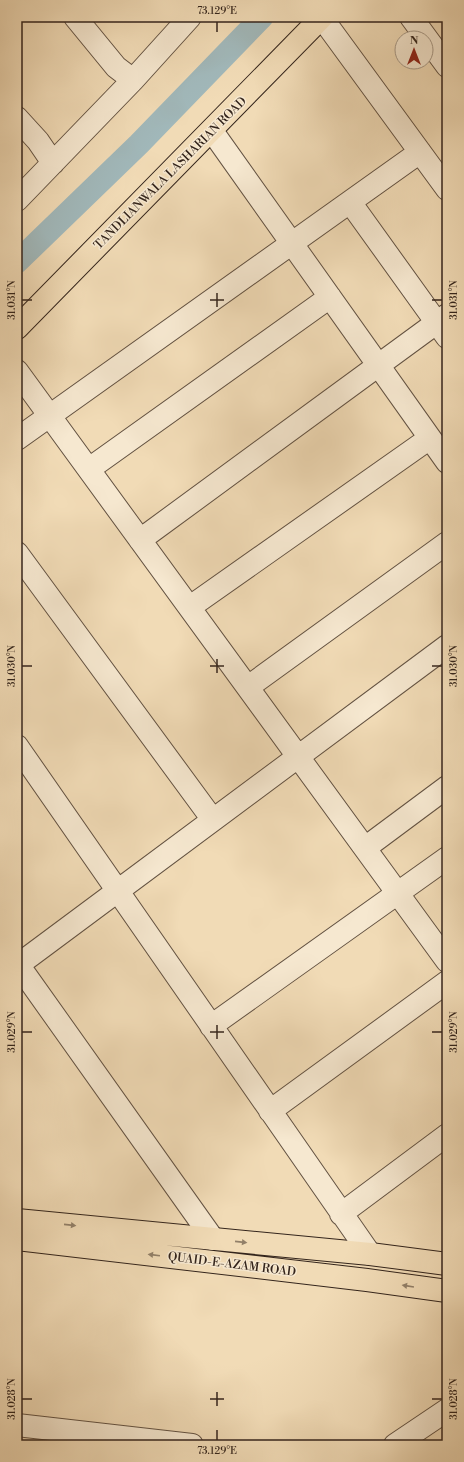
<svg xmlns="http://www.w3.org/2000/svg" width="464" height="1462" viewBox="0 0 464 1462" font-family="'Libre Bodoni',serif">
	<rect width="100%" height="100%" fill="#f1dbb6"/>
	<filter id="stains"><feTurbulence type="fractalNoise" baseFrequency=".005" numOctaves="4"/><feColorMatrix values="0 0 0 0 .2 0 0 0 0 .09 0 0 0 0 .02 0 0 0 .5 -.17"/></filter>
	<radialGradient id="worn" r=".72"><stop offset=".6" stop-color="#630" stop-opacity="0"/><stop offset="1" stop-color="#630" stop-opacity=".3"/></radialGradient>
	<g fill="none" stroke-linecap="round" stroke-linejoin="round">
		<path stroke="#a1b8ba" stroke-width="23" d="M17 262 139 144 262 17"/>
		<g stroke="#635242" stroke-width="24">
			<path id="minor" d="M75 17 116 67 133 80
				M411 17 447 66
				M322 18 447 189
				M17 118 38 141 53 163
				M212 131 447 462
				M17 200 133 80 190 17
				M350 202 447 337
				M17 371 447 961
				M17 439 420 152
				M89 469 330 297
				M140 540 447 315
				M17 553 213 820
				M190 607 430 438
				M248 687 447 543
				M17 746 370 1254
				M365 848 447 787
				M17 963 213 1239
				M18 965 447 646
				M211 1026 447 858
				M270 1111 447 982
				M341 1214 447 1135
				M17 1425 192 1445
				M395 1445 447 1410"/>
		</g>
		<g stroke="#34251c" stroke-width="24">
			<path id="major" d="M17 328 322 17
				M17 1220 370 1254 447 1264
				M17 1239 367 1280 447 1291"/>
		</g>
		<use href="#minor" stroke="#f6e8d0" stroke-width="22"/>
		<use href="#major" stroke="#f1dbb6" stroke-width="22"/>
	</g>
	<defs><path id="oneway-solid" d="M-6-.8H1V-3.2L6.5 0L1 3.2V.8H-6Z"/></defs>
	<g fill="#928069">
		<use href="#oneway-solid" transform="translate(70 1225) rotate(6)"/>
		<use href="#oneway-solid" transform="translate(241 1242) rotate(6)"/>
		<use href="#oneway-solid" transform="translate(154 1255) rotate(-173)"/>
		<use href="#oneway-solid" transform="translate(408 1286) rotate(-171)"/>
	</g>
	<path fill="none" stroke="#34251c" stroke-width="1.5" d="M217 22V32M217 293V307M22 300H32M210 300H224M432 300H442M217 659V673M22 666H32M210 666H224M432 666H442M217 1025V1039M22 1032H32M210 1032H224M432 1032H442M217 1392V1406M22 1399H32M210 1399H224M432 1399H442M217 1430V1440"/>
	<g text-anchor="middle" stroke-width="3" stroke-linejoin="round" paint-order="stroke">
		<g font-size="12" fill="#34251c" stroke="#f6e8d0">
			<text transform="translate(170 173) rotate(-45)" y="4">TANDLIANWALA LASHARIAN ROAD</text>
			<text transform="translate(232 1264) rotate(7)" y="4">QUAID-E-AZAM ROAD</text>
		</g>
	</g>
	<rect width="464" height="1462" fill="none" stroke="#f1dbb6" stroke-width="44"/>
	<g transform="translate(414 50)"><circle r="19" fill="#f6e8d0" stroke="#a89a88"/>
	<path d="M0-3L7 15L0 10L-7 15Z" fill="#8f2418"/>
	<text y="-6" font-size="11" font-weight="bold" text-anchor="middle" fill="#34251c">N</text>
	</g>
	<rect x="22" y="22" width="420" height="1418" fill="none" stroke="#34251c" stroke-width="1.5"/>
	<g font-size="10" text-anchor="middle" fill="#34251c">
		<text x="217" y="14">73.129°E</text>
		<text transform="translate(11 300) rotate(-90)" y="4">31.031°N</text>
		<text transform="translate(453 300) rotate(-90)" y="4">31.031°N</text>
		<text transform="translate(11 666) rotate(-90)" y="4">31.030°N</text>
		<text transform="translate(453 666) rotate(-90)" y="4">31.030°N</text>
		<text transform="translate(11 1032) rotate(-90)" y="4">31.029°N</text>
		<text transform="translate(453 1032) rotate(-90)" y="4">31.029°N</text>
		<text transform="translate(11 1399) rotate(-90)" y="4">31.028°N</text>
		<text transform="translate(453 1399) rotate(-90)" y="4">31.028°N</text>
		<text x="217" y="1454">73.129°E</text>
	</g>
	<rect width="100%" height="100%" filter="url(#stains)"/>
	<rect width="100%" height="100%" fill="url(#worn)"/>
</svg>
